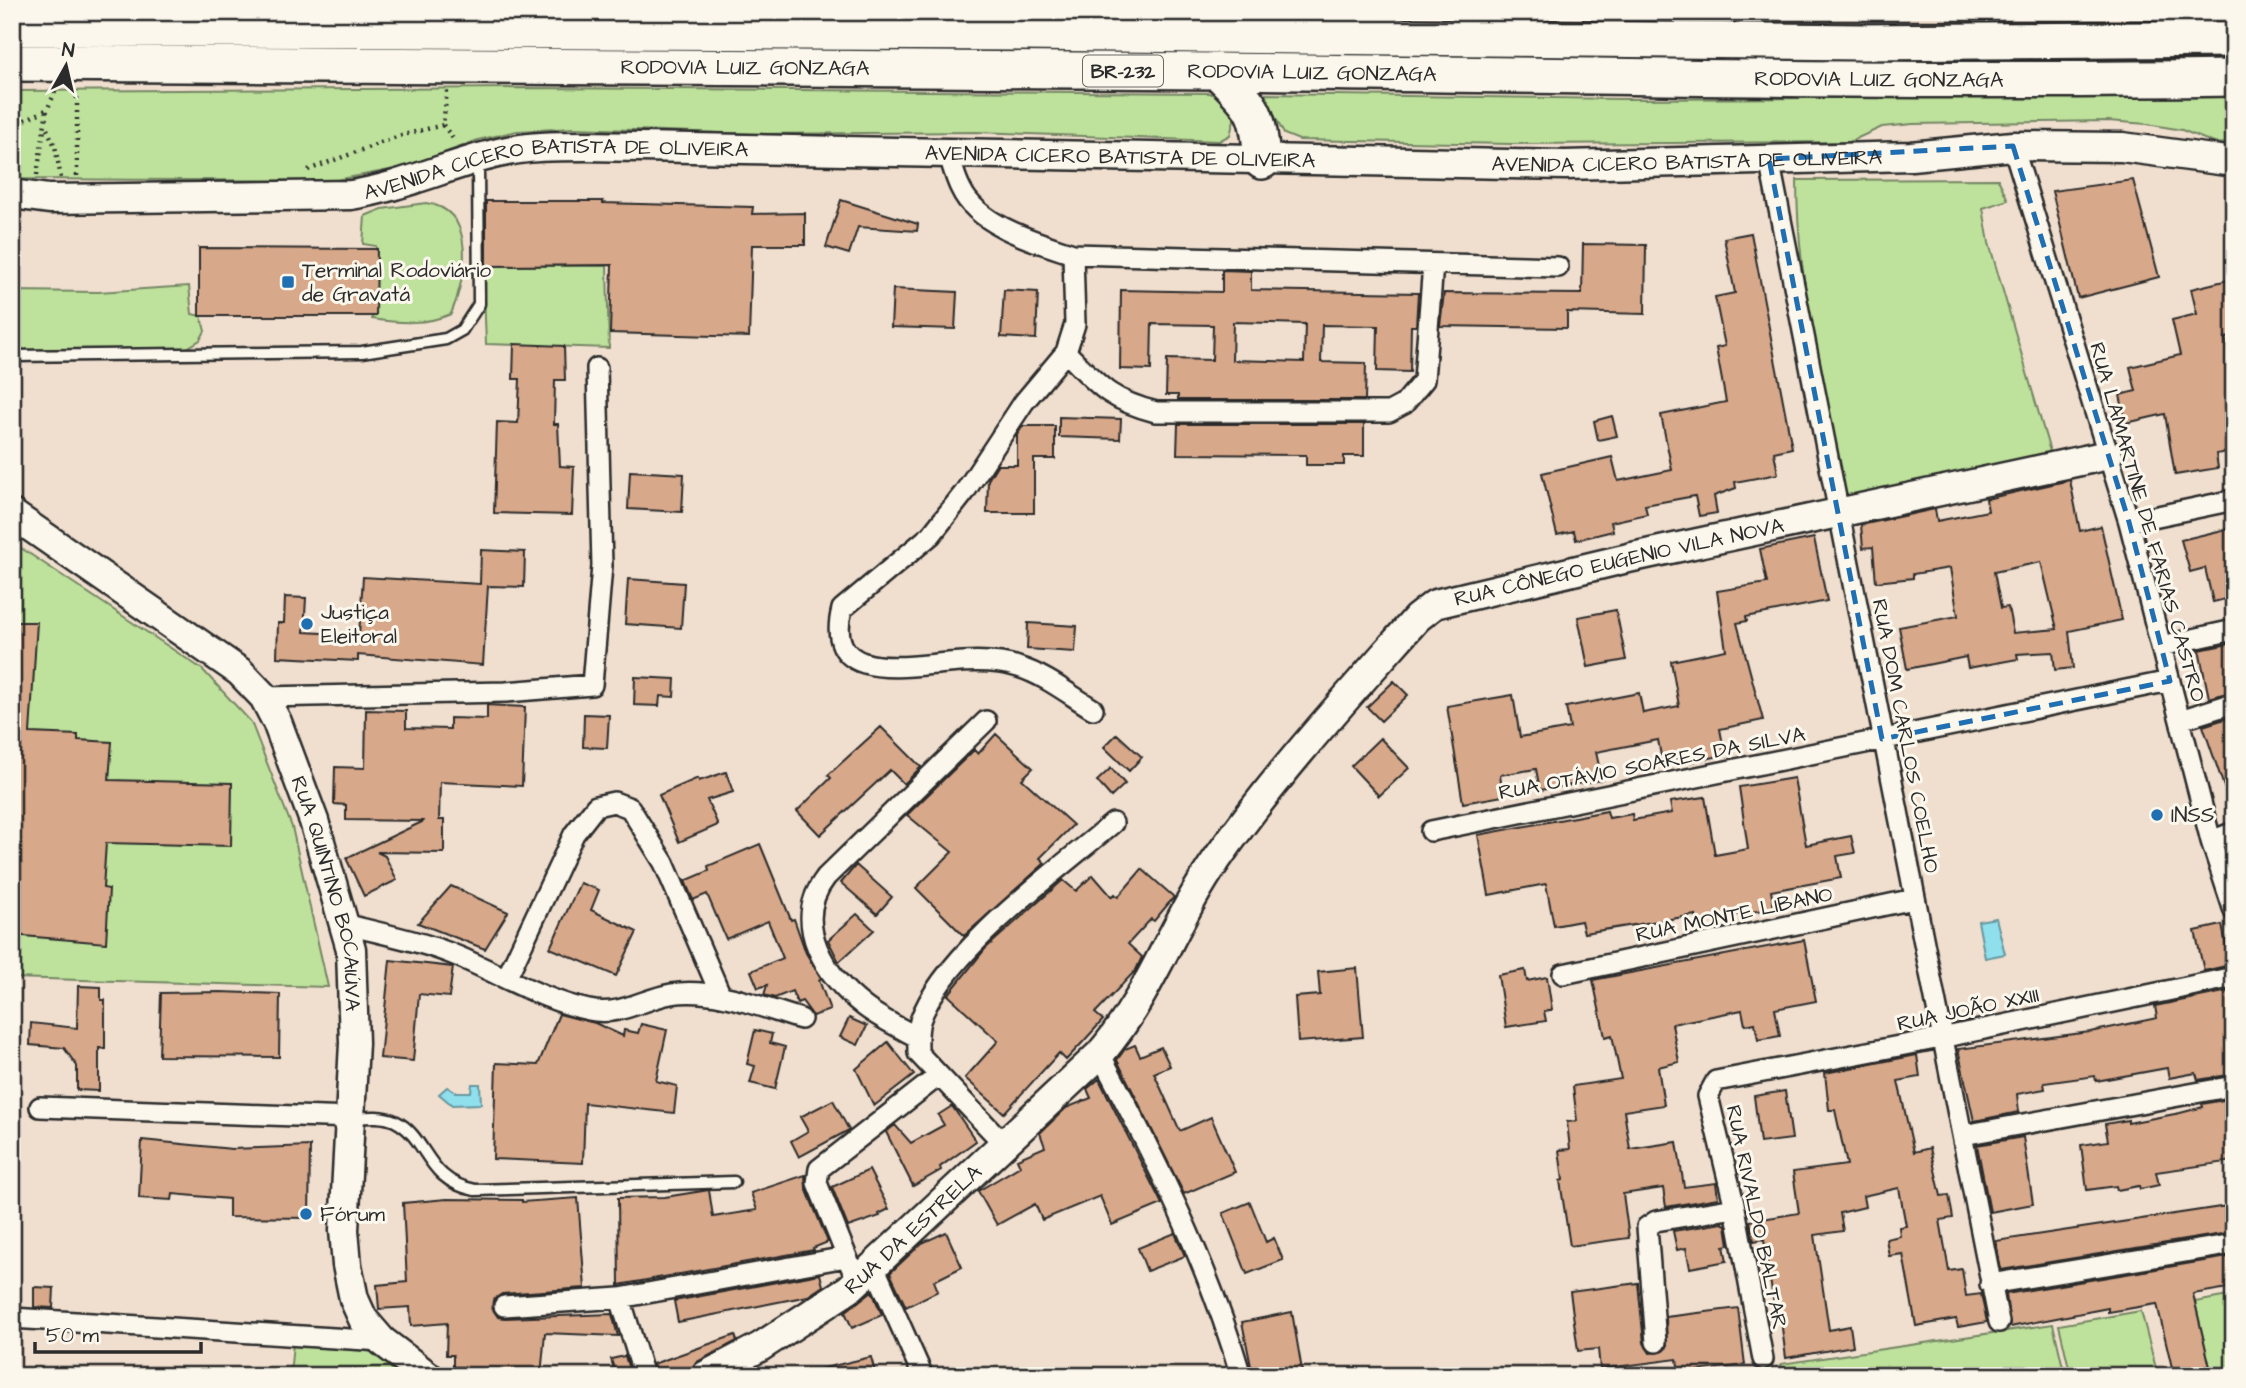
<svg xmlns="http://www.w3.org/2000/svg" width="2246" height="1388" viewBox="0 0 2246 1388" font-family="'Architects Daughter',sans-serif">
	<rect width="100%" height="100%" fill="#f0dfcf"/>
	<filter id="ink" filterUnits="userSpaceOnUse"><feTurbulence type="fractalNoise" baseFrequency=".0143" numOctaves="2"/><feDisplacementMap in="SourceGraphic" scale="14" xChannelSelector="R" yChannelSelector="G"/><feConvolveMatrix kernelMatrix="1 2 1 2 8 2 1 2 1" color-interpolation-filters="sRGB"/></filter>
	<g filter="url(#ink)">
		<path fill="#bee29c" stroke="#748664" stroke-width="2" d="M526 88 1210 93 1221 98 1235 116 1230 135 1219 141 976 132 755 134 574 128 517 131 478 140 411 166 331 181 12 179V91Z
			M1263 94 1622 99 2234 96V144L2214 143 2182 130 2147 124 2108 121 1913 124 1882 127 1849 142 1511 144 1299 140 1284 134Z
			M1998 179 2008 200 1983 208 1989 243 2051 455 1846 501C1825 395 1797 288 1797 180Z
			M426 203C478 210 466 279 451 314 426 325 399 323 372 319L376 246 363 244 365 216 382 209Z
			M483 266H607L609 348 486 344Z
			M189 286 192 314 201 316 205 331 200 340 187 348 93 352 12 350V291L98 292Z
			M12 542 202 669 251 722 292 827 328 987 12 978Z
			M2234 1295V1376H2212L2195 1302Z
			M2141 1311 2158 1376H2071L2059 1325Z
			M2053 1324 2065 1376H1783L1781 1364Z
			M293 1343 375 1352 399 1376H290Z"/>
		<path fill="#8fdfec" stroke="#67979f" stroke-width="2" d="M1996 918 2005 954 1985 958 1978 921Z
			M472 1084H480L481 1104 452 1105 439 1094 447 1087 455 1092H471Z"/>
		<path fill="#d8a88a" stroke="#2b2b2b" stroke-width="2" fill-rule="evenodd" d="M2133 180 2159 277 2078 298 2052 191Z
			M841 200 918 224 917 231 858 227 849 254 826 247Z
			M486 201H603V203L753 207 752 214 805 213V245H752L749 337 610 333 612 265 486 266Z
			M1751 233 1792 448 1774 452 1778 474 1735 482 1736 488 1714 496 1717 513 1699 516 1695 496 1645 505 1647 514 1611 522 1613 531 1576 540 1574 531 1557 535 1542 473 1612 457 1618 481 1672 470 1661 415 1726 402 1716 348 1725 346 1715 297 1735 293 1724 238Z
			M1583 244 1646 245 1645 314 1567 312V328L1440 326 1444 293 1582 294Z
			M199 248 377 249 376 316H199Z
			M1222 270 1251 271V290L1418 293 1416 326H1411L1410 372 1377 371 1378 326 1322 325 1321 362 1366 363 1365 400H1178V395H1166L1167 359 1212 360 1213 325 1152 324 1151 370 1120 369 1121 290 1222 292ZM1233 322 1305 324 1304 362 1232 360Z
			M2228 280 2234 305V336L2225 338 2234 374V451L2216 454 2218 468 2175 475 2165 414 2126 423 2120 395 2136 391 2130 367 2180 355 2172 320 2197 314 2191 289Z
			M893 289 957 292 955 329 891 327Z
			M1004 290 1038 292 1036 339 1001 337Z
			M514 344 564 346 565 380H555L554 424H558L560 466 574 467 572 515 494 513 497 422 518 423 520 379H513Z
			M1612 416 1617 436 1598 440 1594 421Z
			M1059 417 1121 419 1120 439 1059 437Z
			M1178 424H1364V456H1344V465H1306V455L1177 454Z
			M1023 426H1055V459H1034V513H987L988 480 997 465H1017V435Z
			M630 471 684 474 682 512 628 509Z
			M2070 480 2080 531 2101 526 2122 620 2069 631 2073 668 2055 670 2053 652 2017 654 2018 659 1968 668 1966 657 1907 669 1899 627 1958 616 1950 568 1913 574V578L1876 582 1873 547 1863 548 1861 525 1935 509 1937 521 1988 511 1986 499ZM2041 562 2057 629 2013 633 2008 607 2001 608 1994 572Z
			M2231 528 2234 541V597L2213 602 2205 568 2190 572 2181 540Z
			M1814 538 1827 601 1746 617 1747 621 1737 623 1763 720 1720 729 1725 755 1690 762 1689 756 1662 761 1658 740 1596 752 1602 780 1540 790 1536 769 1500 775 1503 796 1463 803 1447 706 1513 695 1520 737 1570 728 1566 707 1639 693 1643 713 1679 706 1671 661 1726 650 1717 591 1767 583 1760 549Z
			M481 550 525 552 524 587 488 586 483 665 358 655V661L277 657 278 623H284L285 597 306 598 304 632 359 635 363 577 480 584Z
			M628 579 684 583 681 628 625 624Z
			M1616 610 1626 660 1588 667 1578 617Z
			M12 622H37L30 733 78 735V740L112 742 109 780 232 783 231 846 106 843 103 888 109 889 106 943 12 935Z
			M1028 623 1077 626 1075 652 1027 649Z
			M2234 643V691L2209 698 2199 650Z
			M635 677 675 679 674 697 660 696 659 706 634 705Z
			M1394 681 1408 695 1381 721 1367 707Z
			M487 705 525 707 522 786 440 782 439 820H444V853L377 852 385 856 397 880 364 896 346 858 424 821 346 820V805L334 804 335 767 365 768 366 710 406 711V728L450 729V718L487 719Z
			M584 714 609 715 607 748 583 747Z
			M2234 716V807H2231L2203 726Z
			M881 727 921 767 904 784 890 770 820 835 797 811 831 778 828 775Z
			M996 734 1033 768 1022 779 1073 825 1040 858 1045 863 964 936 916 888 952 852 907 815 974 750 978 754Z
			M1117 734 1142 757 1129 771 1104 747Z
			M1380 738 1409 768 1379 796 1351 766Z
			M1111 768 1125 784 1111 797 1097 781Z
			M726 772 733 792 707 800 718 825 679 842 659 795 698 778 699 781Z
			M1794 778 1806 845 1851 836 1855 853 1837 856 1841 878 1771 891 1774 908 1697 922 1696 915 1584 933 1581 921 1554 926 1546 884 1489 895 1478 835 1607 811 1609 818 1632 814 1633 820 1672 813 1670 802 1705 797 1715 855 1748 849 1739 787Z
			M760 844 791 920 794 919 806 953 821 978 819 980 830 1010 813 1016 802 1001 797 1003 792 991 775 998 764 995 767 985 758 988 751 971 783 958 768 921 726 939 707 894 693 900 685 881 709 871 708 866Z
			M856 865 892 897 877 914 841 883Z
			M1142 869 1174 897 1154 921 1151 919 1128 944 1142 957 1136 970 1095 1013 1103 1020 1082 1043 1066 1060 1059 1053 1004 1113 965 1078 998 1041 948 995 985 949 1063 880 1076 891 1093 875 1112 897 1115 894 1118 897Z
			M580 883 599 890 591 910 637 932 616 976 550 948Z
			M451 886 508 912 485 949 418 923Z
			M857 914 874 930 839 962 828 940Z
			M2222 925 2230 965 2204 971 2195 931Z
			M1804 940 1816 1001 1775 1009 1780 1036 1758 1040 1755 1023 1745 1025 1742 1010 1672 1024 1679 1062 1658 1067 1664 1105 1624 1111 1630 1149 1677 1142 1684 1187 1716 1183 1718 1198 1666 1207 1663 1188 1623 1194 1629 1238 1570 1246 1560 1181 1563 1180 1559 1150 1570 1149 1567 1122 1577 1121 1573 1086 1621 1079 1612 1035 1605 1037 1593 980Z
			M390 960 453 967 449 997 419 994 413 1061 380 1058Z
			M1357 968 1363 1037 1298 1042 1295 997 1320 995 1318 972Z
			M1525 970 1527 981 1547 977 1552 1010 1544 1011 1546 1021 1506 1027 1498 975Z
			M78 986 101 987V1000H105V1049L99 1048V1091L77 1090V1066L64 1048 30 1045 31 1023 77 1028Z
			M2234 990V1074L2198 1080 2196 1073 2169 1078 2167 1068 2096 1081 2095 1076 2044 1083 2045 1089 2017 1094 2019 1112 1974 1121 1958 1049 2090 1032 2157 1018 2155 1006Z
			M220 992 280 994 279 1057 159 1056 161 993Z
			M559 1014 595 1023 623 1036 624 1030 638 1033 641 1024 667 1030 656 1081 677 1086 674 1113 585 1103 583 1163 493 1159 496 1063 538 1065Z
			M849 1018 867 1026 858 1045 840 1037Z
			M755 1030 772 1034 770 1043 785 1047 775 1089 750 1083 755 1066 747 1064Z
			M888 1042 914 1075 874 1106 856 1069Z
			M1135 1045 1140 1056 1161 1047 1170 1066 1154 1073 1180 1131 1211 1117 1235 1172 1184 1194 1117 1060 1125 1049Z
			M1917 1055 1920 1077 1898 1081 1914 1152 1930 1148 1941 1196 1949 1195 1953 1218 1940 1220 1949 1271 1962 1269 1966 1296 1981 1294 1987 1322 1958 1327 1956 1319 1916 1326 1903 1254 1889 1256 1886 1239 1900 1236 1899 1227 1906 1226 1899 1188 1863 1196 1865 1207 1840 1213 1843 1231 1815 1235 1829 1330 1850 1326 1853 1346 1786 1358 1778 1298 1773 1299 1764 1239 1754 1241 1750 1221 1799 1213 1793 1172 1847 1165 1835 1110H1829L1825 1073Z
			M1099 1079 1162 1204 1112 1225 1100 1196 1042 1220 1035 1204 997 1225 978 1191 1020 1166 1017 1159 1045 1147 1040 1133 1066 1108 1091 1098 1087 1089Z
			M1785 1091 1792 1139 1760 1143 1754 1096Z
			M2234 1098V1161L2156 1172 2159 1185 2140 1189 2139 1186 2117 1190 2116 1186 2087 1190 2081 1145 2108 1141 2105 1124 2128 1120V1123L2180 1113 2203 1107 2202 1104Z
			M833 1100 849 1130 799 1157 791 1141 808 1131 800 1117Z
			M952 1106 976 1141 940 1167 941 1170 913 1186 886 1132 895 1125 911 1143 944 1125 938 1115Z
			M2023 1137 2033 1204 1990 1212 1977 1145Z
			M142 1140 232 1149 310 1146 309 1218 229 1217V1199L173 1194 172 1200 139 1198Z
			M869 1170 889 1209 879 1214 880 1216 848 1227 832 1187Z
			M805 1175 806 1188 828 1242 813 1248 814 1250 619 1285 618 1198 665 1197 709 1190 713 1217 757 1210 751 1193Z
			M578 1198 585 1288 502 1294 493 1300 492 1308 498 1317 505 1318 612 1314 618 1336 545 1333 541 1376H462V1367H453V1355H446L447 1323 411 1326 410 1307 379 1309 377 1285 407 1282 403 1203 447 1199 522 1200V1202Z
			M1250 1202 1266 1242 1274 1238 1283 1260 1247 1274 1223 1213Z
			M2234 1205V1232L2001 1270 1996 1241Z
			M1722 1223 1726 1225 1729 1245 1724 1246 1727 1261 1690 1268 1686 1248 1677 1250 1673 1231Z
			M946 1232 962 1267 934 1281 938 1291 906 1307 890 1273 922 1243Z
			M1175 1233 1185 1256 1147 1271 1138 1248Z
			M2234 1256V1287L2193 1294 2212 1376H2174L2157 1304 2108 1312V1308L2010 1327 2006 1294Z
			M820 1274 823 1286 808 1296 678 1322 674 1301Z
			M1638 1283 1644 1343 1650 1353 1662 1352 1667 1347 1666 1317 1738 1308 1745 1365 1679 1373 1677 1359 1600 1369 1598 1349 1578 1351 1570 1292Z
			M34 1287 54 1288 53 1308 34 1307Z
			M872 1291 882 1315 852 1328 845 1312Z
			M1292 1312 1303 1376H1253L1242 1322Z
			M735 1335 737 1341 697 1362 688 1376H656L653 1364Z
			M625 1356 631 1376H616L611 1359Z
			M871 1357 876 1376H821L820 1369Z"/>
		<g fill="none" stroke-linecap="round" stroke-linejoin="round">
			<g stroke="#2b2b2b" stroke-width="15">
				<path id="lane" d="M12 356 362 352 446 339 462 330 479 304 478 163
					M352 1118C366 1117 382 1115 395 1121 429 1138 424 1180 475 1190L734 1182"/>
			</g>
			<g stroke="#2b2b2b" stroke-width="24">
				<path id="street" d="M2013 146 2129 522 2211 841 2234 911
					M948 152C952 164 955 178 961 189 978 226 1037 242 1073 254L1075 324 1066 352 1024 402 964 493 931 535 842 609C823 683 905 666 948 663 969 661 998 660 1018 667 1045 675 1070 695 1093 709
					M1769 159 1999 1322
					M1073 254 1558 267
					M1066 352C1099 386 1109 400 1156 412H1389L1404 404 1424 380 1433 264
					M2129 522 2234 500
					M2161 646 2234 630
					M264 697 506 692 592 685 602 566 597 368
					M2180 720 2234 703
					M1431 831 2170 681
					M2211 841 2234 832
					M345 924C382 934 421 941 457 956 500 974 544 1001 589 1010 619 1017 643 999 671 994 714 987 760 1007 801 1019
					M1563 974 1914 899
					M507 977 574 834 596 806 614 802 630 808 664 863 721 996
					M917 1037C900 1028 881 1019 865 1007 826 977 790 923 826 877L986 721
					M1100 1054C1155 1158 1208 1262 1241 1376
					M40 1107 352 1118
					M1963 1135 2234 1086
					M1003 1143 918 1053C918 1043 917 1032 920 1021 943 953 1058 870 1113 823
					M873 1264 923 1376
					M851 1267 817 1183 819 1169 937 1077
					M1990 1284 2234 1244
					M620 1298 644 1376
					M504 1306 620 1298 846 1257
					M12 1318 382 1341
					M1656 1342 1647 1227 1656 1221 1735 1208
					M1763 1359 1735 1208 1708 1096 1716 1081 1941 1038 2234 977"/>
			</g>
			<g stroke="#2b2b2b" stroke-width="33">
				<g id="secondary">
					<path id="s1" d="M12 194 49 199 351 195C402 187 448 165 498 153 527 146 556 146 586 146L1565 165 1911 156 2013 146 2122 147 2234 162"/>
					<path id="s2" d="M12 514 240 672 264 697 277 722 314 821 351 949 354 1043 344 1230 347 1265 354 1299 363 1319 382 1341 428 1376"/>
					<path id="s3" d="M705 1376 760 1347 849 1289 1100 1054C1150 996 1173 922 1217 859 1277 773 1348 696 1417 618L1435 604 1628 558 2108 455"/>
				</g>
			</g>
			<g stroke="#2b2b2b" stroke-width="40">
				<g id="highway">
					<path d="M12 28 1022 33 1862 42 2234 39"/>
					<path id="s4" d="M12 63C414 67 816 66 1218 71 1557 75 1895 83 2234 78"/>
					<path d="M1218 71C1254 109 1258 108 1262 161"/>
				</g>
			</g>
			<path stroke="#2b2b2b" stroke-width="4.5" stroke-dasharray="2 5" stroke-linecap="butt" d="M443 125 455 141
				M12 126 46 110
				M47 129 55 146 61 178
				M308 170 399 136 443 125 447 91
				M37 175 47 110 56 90
				M77 176V97"/>
			<use href="#lane" stroke="#fbf7ec" stroke-width="10"/>
			<use href="#street" stroke="#fbf7ec" stroke-width="19"/>
			<use href="#secondary" stroke="#fbf7ec" stroke-width="28"/>
			<use href="#highway" stroke="#fbf7ec" stroke-width="35"/>
		</g>
	</g>
	<path fill="none" stroke="#1f6fb2" stroke-width="5" stroke-dasharray="14 9" stroke-linejoin="round" d="M2013 146 2129 522 2170 681 1882 739 1769 159Z"/>
	<g fill="#1f6fb2" stroke="#fbf7ec" stroke-width="2.5">
		<rect x="281" y="275" width="14" height="14" rx="3.5"/>
		<circle cx="307" cy="624" r="7"/>
		<circle cx="2157" cy="815" r="7"/>
		<circle cx="306" cy="1214" r="7"/>
	</g>
	<g text-anchor="middle" stroke-width="6" stroke-linejoin="round" paint-order="stroke">
		<rect fill="#fbf7ec" stroke="#696865" stroke-width="2" x="1083" y="55.5" width="80" height="31" rx="5"/>
		<g font-size="19" font-weight="bold" fill="#2b2b2b">
			<text x="1123" y="78">BR-232</text>
		</g>
		<g font-size="21" fill="#2b2b2b" stroke="#fbf7ec">
			<text dy="7" stroke="none"><textPath href="#s4" startOffset="733">RODOVIA LUIZ GONZAGA</textPath></text>
			<text dy="7" stroke="none"><textPath href="#s4" startOffset="1300">RODOVIA LUIZ GONZAGA</textPath></text>
			<text dy="7" stroke="none"><textPath href="#s4" startOffset="1867">RODOVIA LUIZ GONZAGA</textPath></text>
			<text dy="7" stroke="none"><textPath href="#s1" startOffset="1115">AVENIDA CICERO BATISTA DE OLIVEIRA</textPath></text>
			<text dy="7" stroke="none"><textPath href="#s1" startOffset="1682">AVENIDA CICERO BATISTA DE OLIVEIRA</textPath></text>
			<text dy="7" stroke="none"><textPath href="#s1" startOffset="548">AVENIDA CICERO BATISTA DE OLIVEIRA</textPath></text>
			<text transform="translate(2148 522) rotate(74)" y="7">RUA LAMARTINE DE FARIAS CASTRO</text>
			<text dy="7" stroke="none"><textPath href="#s3" startOffset="1265">RUA CÔNEGO EUGENIO VILA NOVA</textPath></text>
			<text transform="translate(1906 736) rotate(79)" y="7">RUA DOM CARLOS COELHO</text>
			<text transform="translate(1652 763) rotate(-11)" y="7">RUA OTÁVIO SOARES DA SILVA</text>
			<text dy="7" stroke="none"><textPath href="#s2" startOffset="520">RUA QUINTINO BOCAIÚVA</textPath></text>
			<text transform="translate(1734 914) rotate(-12)" y="7">RUA MONTE LIBANO</text>
			<text transform="translate(1968 1009) rotate(-12)" y="7">RUA JOÃO XXIII</text>
			<text transform="translate(1757 1217) rotate(78)" y="7">RUA RIVALDO BALTAR</text>
			<text dy="7" stroke="none"><textPath href="#s3" startOffset="256">RUA DA ESTRELA</textPath></text>
		</g>
		<g font-size="21" fill="#2b2b2b" stroke="#fbf7ec" text-anchor="start">
			<text x="302" y="277">Terminal Rodoviário<tspan x="302" dy="24">de Gravatá</tspan></text>
			<text x="321" y="619">Justiça<tspan x="321" dy="24">Eleitoral</tspan></text>
			<text x="2171" y="822">INSS</text>
			<text x="320" y="1221">Fórum</text>
		</g>
	</g>
	<rect width="2246" height="1388" fill="none" stroke="#fbf7ec" stroke-width="42"/>
	<rect x="21" y="21" width="2204" height="1346" fill="none" stroke="#2b2b2b" stroke-width="2.5" filter="url(#ink)"/>
	<g transform="translate(66 66) rotate(8)" stroke="#fbf7ec" stroke-width="5" paint-order="stroke">
	<path d="M0-5L12 26L0 18L-12 26Z" fill="#2b2b2b"/>
	<text y="-10" font-size="19" font-weight="bold" text-anchor="middle" fill="#2b2b2b">N</text>
	</g>
	<path d="M35 1342v10h166v-10" fill="none" stroke="#2b2b2b" stroke-width="3.5"/>
	<text x="46" y="1342" font-size="21" fill="#2b2b2b" stroke="#fbf7ec" stroke-width="5" paint-order="stroke">50 m</text>
</svg>
